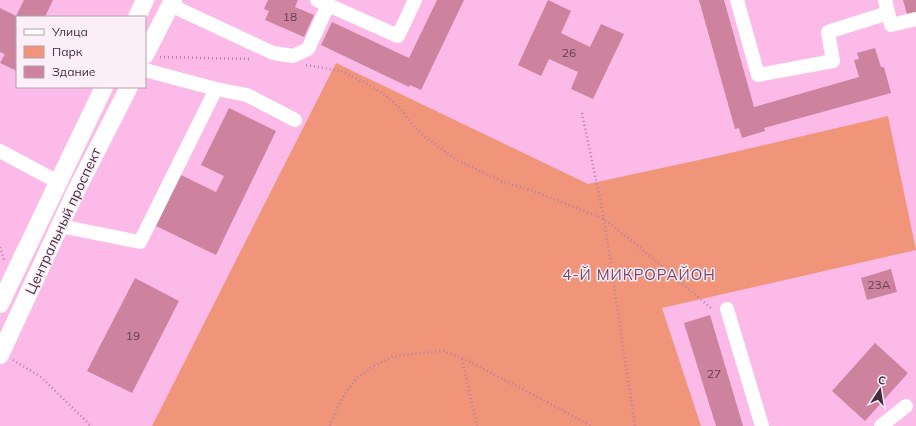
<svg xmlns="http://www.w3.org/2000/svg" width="916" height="426" viewBox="0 0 916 426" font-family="Mulish,sans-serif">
	<rect width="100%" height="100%" fill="#fcbae9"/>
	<path fill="#f1957a" d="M336 63 588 184 717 156 888 116 916 250 662 308 701 426H152Z"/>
	<path fill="#cd839d" d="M24 0H53L45 17H17V71L0 63 5 54 0 52V8L16 16Z
		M268 0H298L295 7 314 15 304 37 265 20 269 11 264 9Z
		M437 0H464L421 90 410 85 409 87 321 45 332 22 409 58Z
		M548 0 571 11 561 33 590 47 601 24 624 34 593 99 571 89 578 72 549 59 541 76 518 65Z
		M699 0H724L754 107 859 77 854 60 859 59 857 53 875 48 881 67H884L891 93 764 128 765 131 742 138 739 128 735 129Z
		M903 0H916V12L907 14Z
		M229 108 276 131 216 255 156 226 181 175 216 192 224 176 201 165Z
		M891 269 897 292 867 300 861 278Z
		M135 278 179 301 132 393 87 371Z
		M710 315 743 426H716L684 323Z
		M875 343 908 373 865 421 832 391Z"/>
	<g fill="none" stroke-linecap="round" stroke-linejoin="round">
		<path stroke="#b482a6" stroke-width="2.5" stroke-dasharray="1 3" stroke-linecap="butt" d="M160 57 251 59
			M306 65 341 71 364 82 385 95 401 109 412 125 425 137 457 160 501 181 536 192 604 219 638 246 712 309
			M582 113 604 219 635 426
			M0 247 4 260
			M462 359 477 426
			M13 360 41 377 91 426
			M330 426 338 406 347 391 356 379 372 367 392 357 421 353 444 351 462 358 547 402 591 426"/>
		<path stroke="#fff" stroke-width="14" d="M317 0 398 36 415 0
			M737 0 758 75 833 61 828 32 888 13
			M885 0 891 25 916 19
			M170 5 273 53 293 56 308 49 328 5
			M216 89 247 95 295 120
			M0 151 58 182
			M60 226 140 242 216 89 145 70
			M727 309 762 426
			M881 426 906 406"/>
		<path stroke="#fff" stroke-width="18" d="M137 17 145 0
			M145 55 173 0
			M0 304 104 87
			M0 355 76 191 129 87"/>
	</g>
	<g text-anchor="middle" stroke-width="3" stroke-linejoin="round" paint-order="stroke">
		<g font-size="12" fill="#664055">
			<text x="290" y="21">18</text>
			<text x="569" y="57">26</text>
			<text x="879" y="289">23А</text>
			<text x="133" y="340">19</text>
			<text x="714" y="378">27</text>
		</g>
		<g font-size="14" fill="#442a3d" stroke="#fceff8">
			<text transform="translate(63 221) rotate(-65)" y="5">Центральный проспект</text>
		</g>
		<g font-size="15" letter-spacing="1" fill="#79406b" stroke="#fceff8">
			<text x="639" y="280">4-Й МИКРОРАЙОН</text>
		</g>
	</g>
	<rect x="16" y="16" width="130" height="72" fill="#fceff8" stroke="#b2a0ad"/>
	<rect x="24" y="29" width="20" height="6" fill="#ffffff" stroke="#b2a0ad"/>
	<text x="52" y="36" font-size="12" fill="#442a3d">Улица</text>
	<rect x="24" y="46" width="20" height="12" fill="#f1957a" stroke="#b2a0ad"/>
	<text x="52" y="56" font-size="12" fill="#442a3d">Парк</text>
	<rect x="24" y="66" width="20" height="12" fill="#cd839d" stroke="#b2a0ad"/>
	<text x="52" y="76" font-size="12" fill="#442a3d">Здание</text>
	<g transform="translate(880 390) rotate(12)" stroke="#fceff8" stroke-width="3" paint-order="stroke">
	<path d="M0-3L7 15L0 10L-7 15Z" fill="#442a3d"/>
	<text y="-6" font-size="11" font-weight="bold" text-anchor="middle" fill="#442a3d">С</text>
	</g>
</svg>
